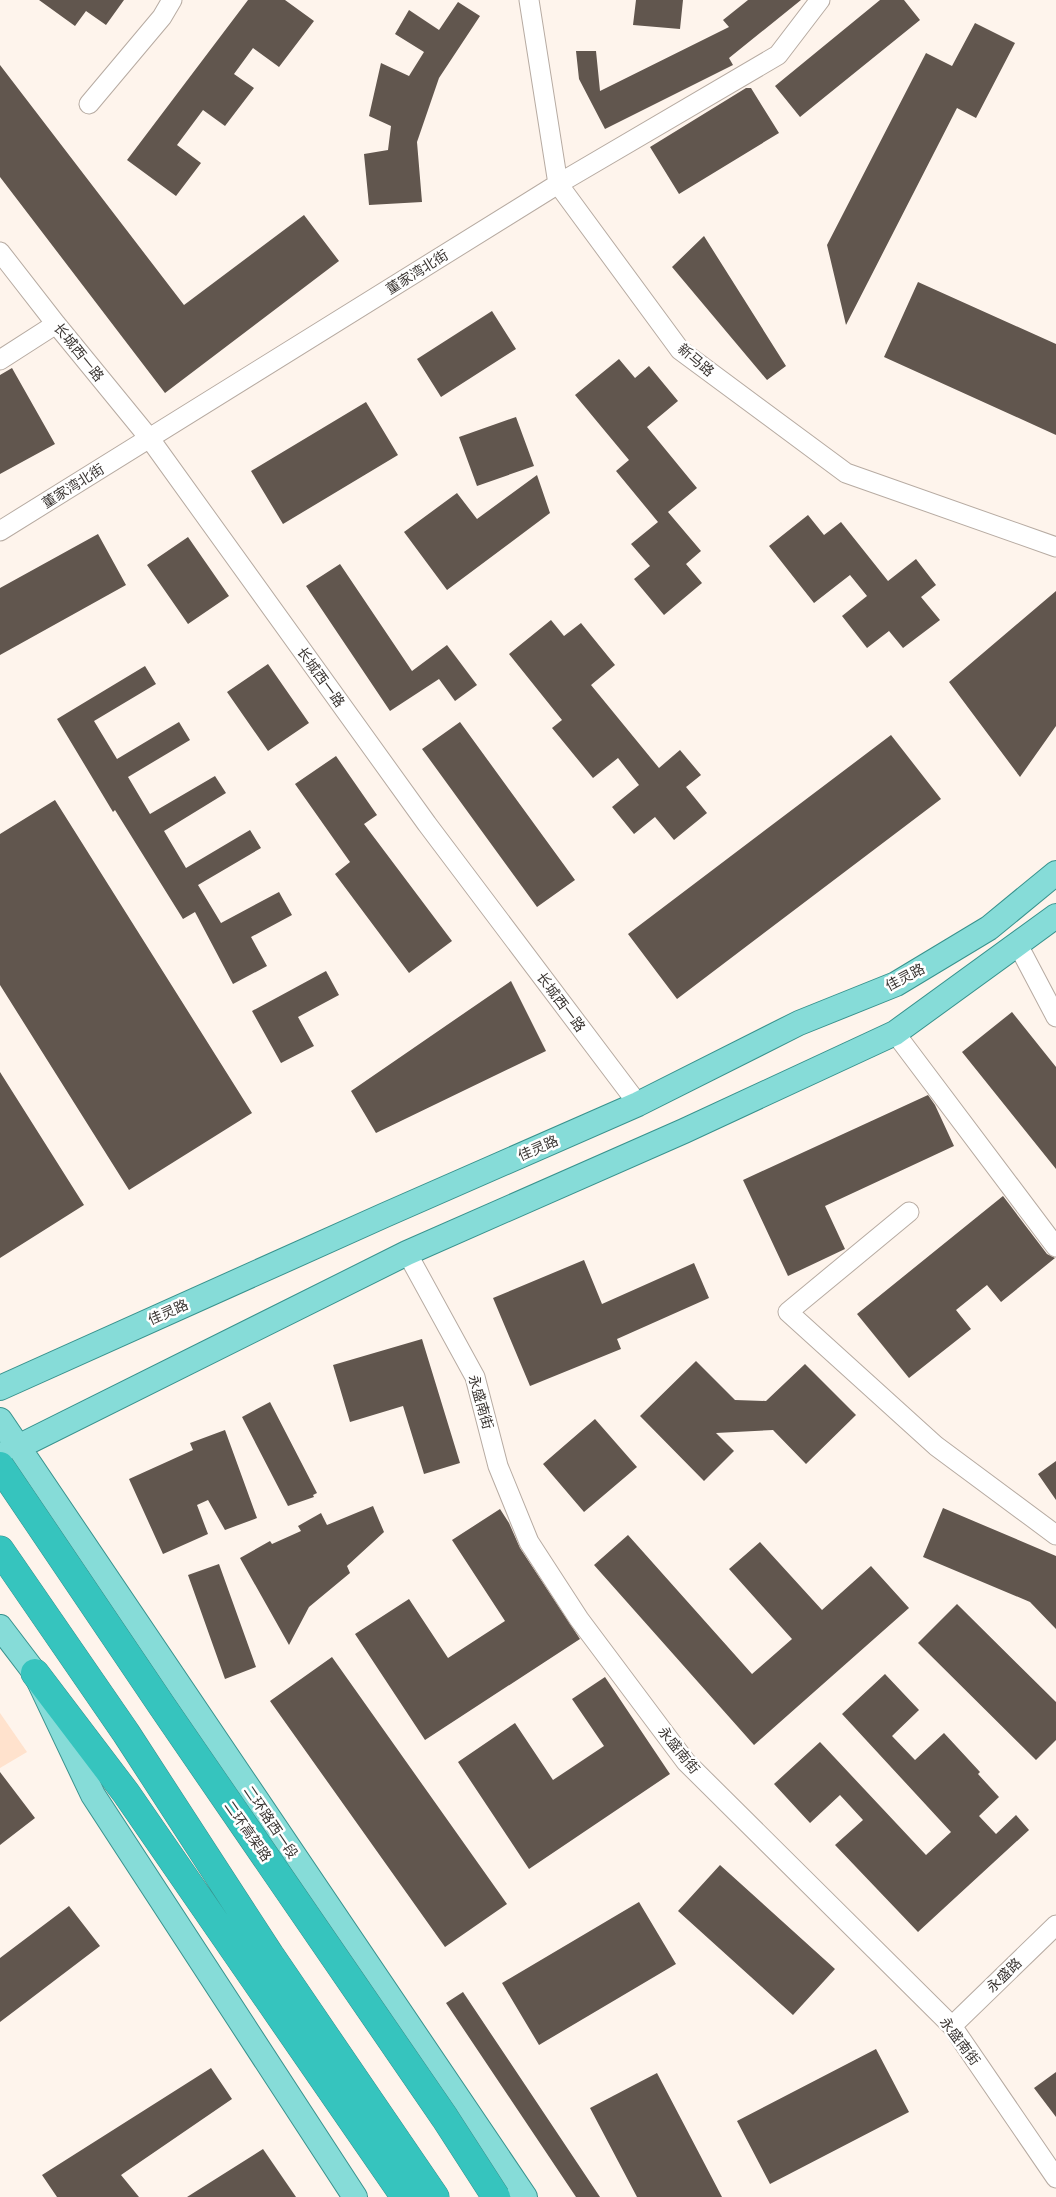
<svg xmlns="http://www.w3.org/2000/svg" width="1056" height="2197" viewBox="0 0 1056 2197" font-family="'Work Sans','Noto Sans SC',sans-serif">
	<rect width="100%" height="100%" fill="#fef4ec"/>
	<path fill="#ffe2cd" d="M0 1713 27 1752 0 1768Z"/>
	<path fill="#61564e" d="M39 0H124L106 25 86 11 75 26Z
		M248 0H285L314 21 279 67 253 48 234 74 254 88 225 126 203 110 177 145 201 163 176 196 127 160Z
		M636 0H683L680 29 633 25Z
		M748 0H801L729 58 733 65 605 129 579 79 576 51H596L600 91 729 27 723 20Z
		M880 0H904L920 20 800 117 775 86Z
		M458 2 480 16 439 78 417 142 422 202 369 205 364 154 388 150 391 126 369 116 381 63 409 76 424 52 395 34 409 10 439 30Z
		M975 23 1015 43 976 118 957 108 846 325 827 245 926 53 952 66Z
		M0 65 184 305 304 215 339 261 165 393 0 177Z
		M746 88H751L779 133 679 194 650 147Z
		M704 236 786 366 767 380 672 267Z
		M918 282 1056 344V435L884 357Z
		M492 311 516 349 441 397 417 359Z
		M619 359 635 378 649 366 678 401 647 427 697 488 668 512 701 551 686 564 702 583 664 615 634 579 650 566 631 544 658 522 616 471 629 460 575 395Z
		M12 368 55 444 0 474V375Z
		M366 402 398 455 283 524 251 471Z
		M516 417 534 466 477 486 459 437Z
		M537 475 550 513 447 590 404 532 457 493 477 519Z
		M808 515 824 535 841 522 888 581 916 559 936 585 921 597 940 620 903 648 889 631 867 648 842 616 867 596 850 575 814 603 769 546Z
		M98 534 126 585 0 655V588Z
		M188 537 229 596 188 624 147 565Z
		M340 564 412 671 447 645 477 685 455 701 439 679 390 711 306 586Z
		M1056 591V726L1020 777 949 682Z
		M551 620 564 636 581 623 615 665 591 685 659 768 680 750 701 775 686 787 707 813 674 840 655 817 634 834 612 807 639 785 618 758 593 778 552 728 562 720 509 654Z
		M268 664 309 723 268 751 227 692Z
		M145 666 156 684 94 721 117 759 179 722 190 740 128 777 150 814 215 776 226 793 164 831 186 868 250 830 261 848 198 885 221 923 279 892 292 915 251 937 267 966 233 984 195 912 183 919 115 810 113 812 57 719Z
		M460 722 575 880 537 907 422 749Z
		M891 735 941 799 677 999 628 934Z
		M336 756 377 815 364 824 452 941 409 973 335 874 350 862 295 784Z
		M55 800 252 1113 129 1190 0 985V834Z
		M326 971 339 995 298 1017 314 1046 281 1063 252 1011Z
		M511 981 546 1051 376 1133 351 1091Z
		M1012 1012 1056 1067V1169L962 1052Z
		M0 1072 84 1205 0 1258Z
		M928 1095 935 1105 954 1146 825 1206 845 1249 788 1276 743 1180Z
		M1003 1196 1047 1254 1055 1258 1001 1302 987 1285 956 1310 971 1329 909 1378 857 1314Z
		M584 1260 602 1304 694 1263 709 1298 617 1339 621 1349 530 1386 493 1298Z
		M422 1339 460 1463 424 1474 403 1406 350 1422 333 1365Z
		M696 1361 735 1400 766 1401 805 1364 856 1415 806 1464 773 1430 716 1433 734 1451 704 1481 640 1416Z
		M270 1402 317 1493 313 1495 314 1497 288 1506 242 1417Z
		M595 1419 637 1467 584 1512 543 1464Z
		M225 1430 257 1518 225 1530 208 1500 197 1505 208 1534 163 1554 129 1479 193 1450 190 1443Z
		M1056 1461V1500L1038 1474Z
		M373 1506 384 1532 347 1566 350 1573 309 1607 289 1645 240 1558 270 1541 272 1544 301 1531 298 1526 321 1513 327 1525Z
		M943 1508 1056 1556V1629L1030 1602 923 1557Z
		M500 1509 509 1523 520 1548 580 1639 425 1740 355 1634 409 1599 448 1658 505 1621 452 1540Z
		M628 1535 752 1674 792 1639 729 1569 760 1542 822 1610 871 1566 909 1608 754 1745 594 1565Z
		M219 1564 256 1667 225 1679 188 1575Z
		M957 1604 1056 1702V1740L1036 1760 918 1643Z
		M332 1657 507 1904 445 1947 270 1701Z
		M885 1674 919 1710 892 1736 915 1760 944 1733 980 1772 978 1774 999 1797 979 1816 996 1834 1016 1815 1029 1830 918 1932 835 1845 863 1820 840 1795 810 1823 774 1784 820 1742 926 1855 951 1832 842 1714Z
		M605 1677 670 1774 529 1869 458 1762 515 1723 553 1780 604 1746 572 1699Z
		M0 1772 35 1818 0 1845Z
		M720 1865 835 1969 793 2015 678 1911Z
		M639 1902 676 1964 539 2045 502 1983Z
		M69 1906 100 1946 0 2022V1958Z
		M463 1992 600 2197H576L446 2003Z
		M876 2049 909 2112 770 2184 737 2121Z
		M211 2068 232 2099 121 2175 139 2197H57L42 2175Z
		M1056 2072V2117L1034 2088Z
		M657 2073 722 2197H637L590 2108Z
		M263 2149 296 2197H187Z"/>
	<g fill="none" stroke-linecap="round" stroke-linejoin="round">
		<g stroke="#b7aba2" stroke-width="21">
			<path id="minor" d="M529 0 558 184 680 350 846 473 1056 547
				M89 104 162 17 172 0
				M0 252 56 324 150 439 427 824 638 1104
				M0 360 56 324
				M0 531 558 184 778 55 820 0
				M1018 945 1056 1017
				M895 1033 1056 1247
				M909 1212 788 1312 936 1446 1056 1535
				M407 1253 475 1377 498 1466 529 1542 579 1619 686 1762 952 2026 1056 2178
				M952 2026 1056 1925"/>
		</g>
		<g stroke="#38928d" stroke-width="26">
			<path id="major" d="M0 1388 385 1215 638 1104 799 1023 896 984 989 928 1056 873
				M0 1420 525 2197
				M0 1456 407 1253 684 1131 895 1033 1056 916
				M0 1627 35 1673 93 1795 355 2197"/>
		</g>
		<g stroke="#38928d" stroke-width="29">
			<path id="highway" d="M0 1550 126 1733 270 1955 435 2197
				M35 1673 126 1793 405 2197"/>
		</g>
		<use href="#minor" stroke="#fff" stroke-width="19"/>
		<use href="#major" stroke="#86dcd8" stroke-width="24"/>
		<use href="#highway" stroke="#36c4be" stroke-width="28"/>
		<g stroke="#38928d" stroke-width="29" stroke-linecap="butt">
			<path id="highway-bridge" d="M0 1466 162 1706 445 2118 496 2197"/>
		</g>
		<use href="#highway-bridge" stroke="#36c4be" stroke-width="28"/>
	</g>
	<g text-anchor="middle" stroke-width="5" stroke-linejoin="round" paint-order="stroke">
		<g font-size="14" fill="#3b3633" stroke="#fff">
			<text transform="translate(417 272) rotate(-32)" y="5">董家湾北街</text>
			<text transform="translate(79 352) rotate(51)" y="5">长城西一路</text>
			<text transform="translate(696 360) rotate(40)" y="5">新马路</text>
			<text transform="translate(73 486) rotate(-32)" y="5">董家湾北街</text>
			<text transform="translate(321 677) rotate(54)" y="5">长城西一路</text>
			<text transform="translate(905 977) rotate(-28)" y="5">佳灵路</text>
			<text transform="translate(561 1002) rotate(53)" y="5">长城西一路</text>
			<text transform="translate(538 1148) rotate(-24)" y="5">佳灵路</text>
			<text transform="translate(168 1312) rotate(-24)" y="5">佳灵路</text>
			<text transform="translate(481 1402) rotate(74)" y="5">永盛南街</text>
			<text transform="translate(679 1750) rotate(51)" y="5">永盛南街</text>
			<text transform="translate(271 1822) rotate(56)" y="5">二环路西一段</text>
			<text transform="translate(248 1831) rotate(55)" y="5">二环高架路</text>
			<text transform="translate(1004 1975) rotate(-44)" y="5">永盛路</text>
			<text transform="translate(960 2041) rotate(53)" y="5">永盛南街</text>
		</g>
	</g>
</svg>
